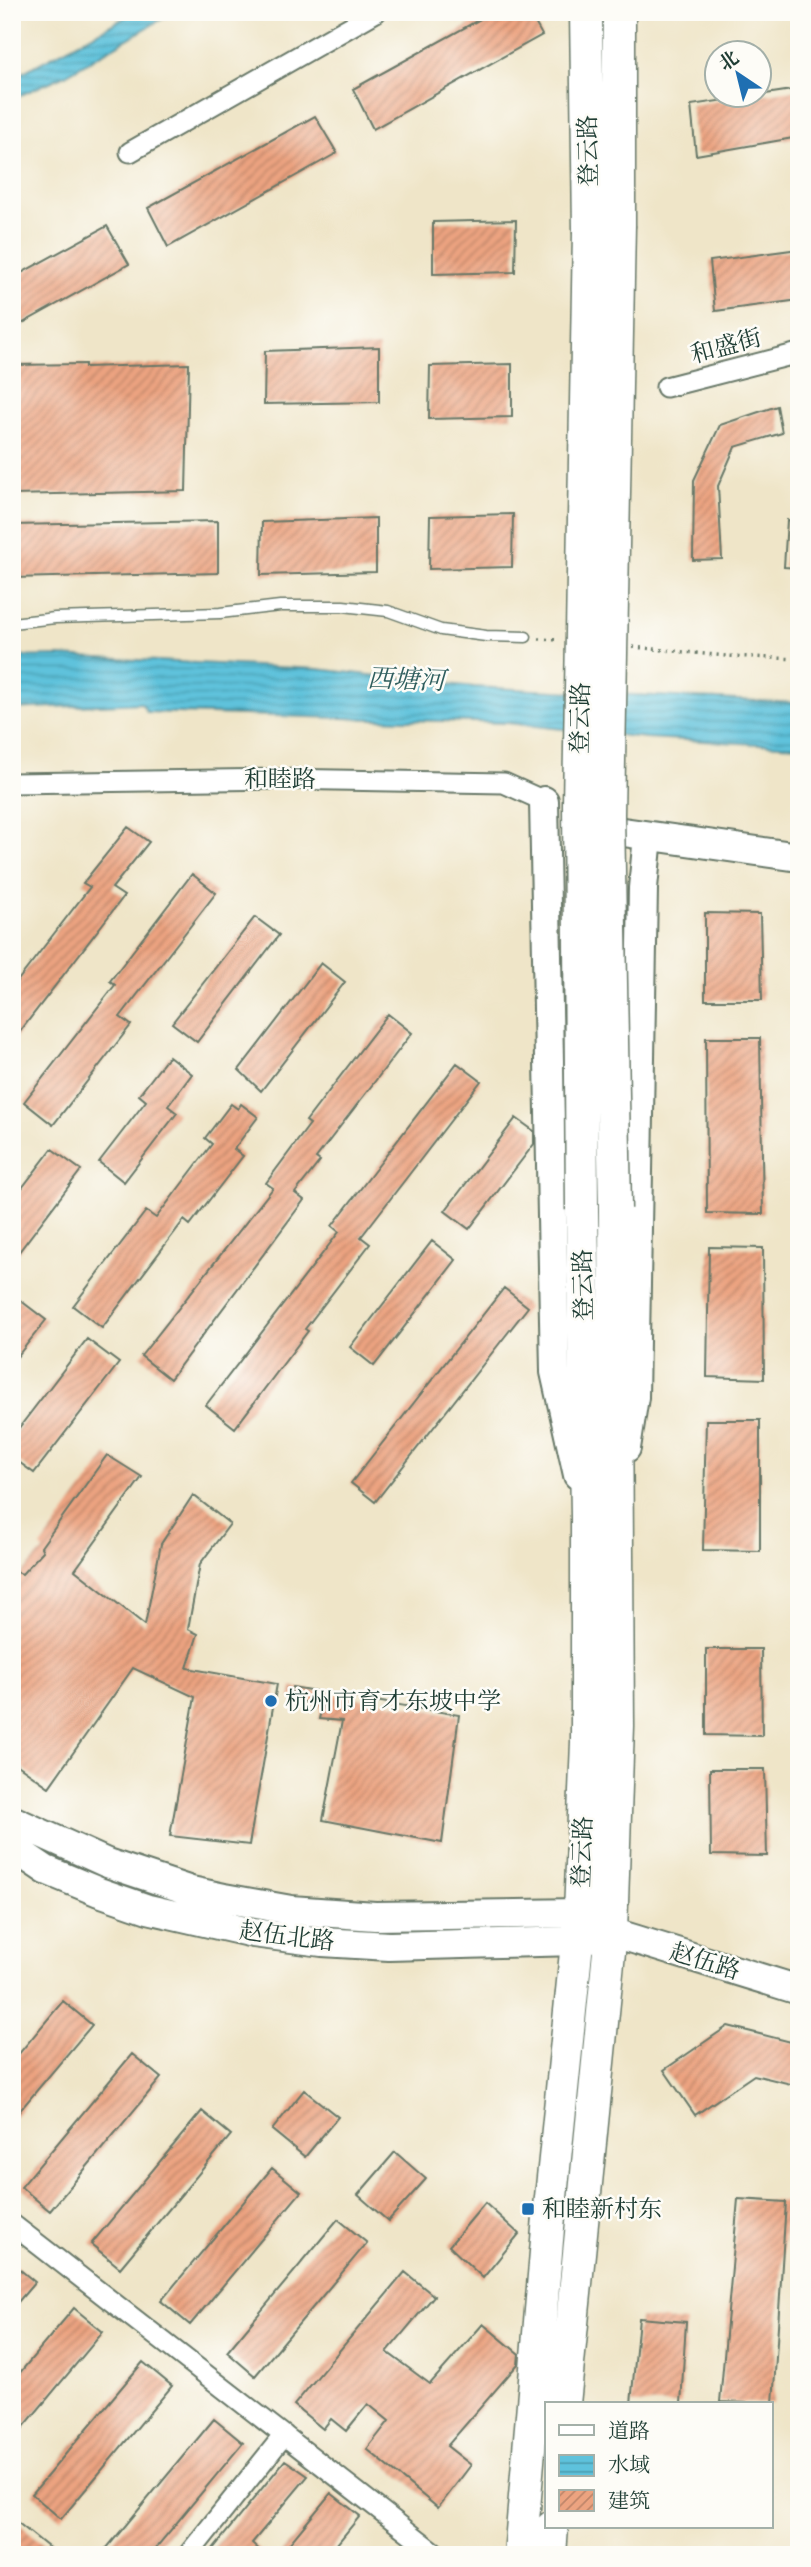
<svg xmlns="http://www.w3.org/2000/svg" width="811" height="2567" viewBox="0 0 811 2567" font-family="'EB Garamond','Noto Serif SC',serif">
	<defs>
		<pattern id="water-rules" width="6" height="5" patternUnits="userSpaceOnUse" patternTransform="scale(1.75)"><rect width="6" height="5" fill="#5ec2dc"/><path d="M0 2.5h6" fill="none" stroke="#4d9fb3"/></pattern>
		<pattern id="building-hatch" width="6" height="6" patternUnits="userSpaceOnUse" patternTransform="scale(1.75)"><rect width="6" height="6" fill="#eca380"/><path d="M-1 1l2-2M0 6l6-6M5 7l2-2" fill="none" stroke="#bf866a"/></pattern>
	</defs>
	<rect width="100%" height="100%" fill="#fdfcf7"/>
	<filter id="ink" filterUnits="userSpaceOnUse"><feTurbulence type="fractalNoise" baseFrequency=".0143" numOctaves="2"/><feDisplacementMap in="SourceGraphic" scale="14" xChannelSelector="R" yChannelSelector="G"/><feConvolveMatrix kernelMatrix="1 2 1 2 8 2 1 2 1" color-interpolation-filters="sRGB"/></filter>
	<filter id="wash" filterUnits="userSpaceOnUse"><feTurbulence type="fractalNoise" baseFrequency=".00686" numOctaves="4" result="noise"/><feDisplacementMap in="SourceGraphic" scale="28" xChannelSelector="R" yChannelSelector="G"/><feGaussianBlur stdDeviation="1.57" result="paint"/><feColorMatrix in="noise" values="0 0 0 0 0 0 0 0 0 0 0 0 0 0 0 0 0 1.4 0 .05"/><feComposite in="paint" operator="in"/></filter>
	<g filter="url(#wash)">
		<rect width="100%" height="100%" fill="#efe5c8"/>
		<path fill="url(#water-rules)" stroke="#3e8088" stroke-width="2" d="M135 12H174L65 75 12 99V78Z
			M58 656 317 669 474 687 799 703V746L647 738 507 723 147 712 141 703 12 709V657Z"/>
		<g id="blocks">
			<path fill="url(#building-hatch)" d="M493 12H529L542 35 373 129 353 89Z
				M799 89V137L696 155 691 105Z
				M315 116 337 153 168 247 148 208Z
				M516 220 515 272 433 274V222Z
				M107 226 129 264 12 329V278Z
				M799 249V300L715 311 710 261Z
				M379 347V402L264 404 265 351Z
				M85 364V367L189 364 186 491 12 495V365Z
				M512 364V417L429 419 430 366Z
				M777 406 782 433 735 447 718 486 722 559 693 560 694 480 720 425Z
				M513 514 512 567 429 569 430 516Z
				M376 518V572L261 575 262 522Z
				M787 520 799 521V568L784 567Z
				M218 521V573L12 578V525Z
				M128 827 149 842 112 888 124 896 12 1042V988L90 887 83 883Z
				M192 874 216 893 120 1017 131 1025 53 1125 24 1102 115 985 110 981Z
				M705 913 760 914 762 1000H705Z
				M255 917 279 935 197 1042 172 1023Z
				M321 963 345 982 261 1091 239 1070Z
				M388 1014 412 1033 316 1158 320 1161 295 1193 304 1200 170 1379 141 1356 273 1188 266 1183 310 1124 306 1121Z
				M706 1038H760L763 1214 707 1213Z
				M169 1056 192 1074 168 1106 177 1113 124 1182 99 1162 146 1101 139 1095Z
				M457 1063 481 1081 361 1237 370 1244 305 1329 308 1331 235 1428 206 1405 339 1232 332 1226Z
				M231 1104 238 1109 241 1104 258 1117 234 1149 243 1156 190 1225 184 1220 102 1328 73 1306 146 1211 156 1218 212 1144 205 1138Z
				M516 1118 534 1131V1144L469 1229 445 1211Z
				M52 1149 81 1170 12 1261V1201Z
				M432 1241 456 1260 374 1366 350 1347Z
				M709 1247 763 1248 764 1379 707 1377Z
				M504 1288 528 1307 375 1502 351 1483Z
				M12 1294 46 1320 12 1363Z
				M87 1339 119 1363 34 1473 12 1457V1437Z
				M706 1420H760V1551L703 1550Z
				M107 1455 142 1477 75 1570 145 1625 161 1544 193 1495 230 1524 200 1564 188 1629 198 1634 187 1668 277 1684 249 1845 170 1836 195 1697 133 1668 49 1787 12 1761V1570L22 1574 43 1551 41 1547Z
				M706 1649H761L762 1736 706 1735Z
				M292 1687 459 1715 442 1843 323 1820 342 1721 319 1719 322 1706 290 1699Z
				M710 1769H765L767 1856 711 1855Z
				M63 2001 92 2025 12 2120V2062Z
				M728 2026 799 2044V2086L754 2075 695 2115 664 2070Z
				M132 2054 161 2078 50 2211 21 2187Z
				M304 2090 338 2117 305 2157 272 2130Z
				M202 2111 231 2135 120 2268 91 2244Z
				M395 2152 426 2179 388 2221 358 2195Z
				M272 2168 301 2192 190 2325 161 2301Z
				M738 2199 786 2202 773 2404 720 2402Z
				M485 2203 519 2234 483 2278 449 2246Z
				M338 2219 367 2243 255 2376 227 2352Z
				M12 2263 35 2282 12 2309Z
				M405 2272 434 2296 387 2352 430 2384 483 2324 519 2354 518 2364 447 2446 471 2465 438 2508 367 2449 389 2421 368 2404 346 2431 331 2419 323 2429 294 2405Z
				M74 2308 103 2332 12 2441V2382Z
				M639 2318 686 2322 681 2404H631Z
				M143 2362 172 2386 61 2519 32 2494Z
				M214 2419 243 2443 150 2555H101Z
				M285 2460 308 2476 252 2543 265 2555H208Z
				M331 2493 360 2516 328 2555H280Z
				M12 2518 58 2555H12Z"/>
		</g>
	</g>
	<g filter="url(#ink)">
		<use href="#blocks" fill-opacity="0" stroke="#687868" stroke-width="2"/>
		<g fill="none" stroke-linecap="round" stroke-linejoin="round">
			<g stroke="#687868" stroke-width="13">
				<path id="lane" d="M12 623 55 618 220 613 280 606H343L388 611 441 630 486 636 526 637"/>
			</g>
			<g stroke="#687868" stroke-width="23">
				<path id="street" d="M130 152 376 12
					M666 387 799 353
					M12 783 279 779 504 783 544 801
					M12 2224 438 2555
					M188 2555 284 2435"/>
			</g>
			<g stroke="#687868" stroke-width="32">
				<path id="secondary" d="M544 801 555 1372 578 1475
					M588 827 799 857
					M626 1448 634 1397 643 888 648 836
					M12 1820 107 1863 191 1891 224 1898 291 1910 375 1916 580 1913 611 1932 799 1990
					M12 1847 46 1870 99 1892 148 1909 253 1933 322 1942 389 1946 578 1941 598 1936"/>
			</g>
			<g stroke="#687868" stroke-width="35">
				<path id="primary" d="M586 12 589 231
					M619 225V12
					M564 2404 611 1932 618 1726 615 1209
					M520 2555 549 2217 580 1913 587 1742V1517L582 1210
					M550 2555 552 2527"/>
			</g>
			<path stroke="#687868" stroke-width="3.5" stroke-dasharray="2 5" stroke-linecap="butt" d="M539 639 559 640
				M633 647 726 656 799 659"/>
			<use href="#lane" stroke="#fff" stroke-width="10"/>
			<use href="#street" stroke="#fff" stroke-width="19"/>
			<use href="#secondary" stroke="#fff" stroke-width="28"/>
			<use href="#primary" stroke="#fff" stroke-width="32"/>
			<g stroke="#687868" stroke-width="35" stroke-linecap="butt">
				<path id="primary-bridge" d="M615 1209 608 814 619 225
					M582 1210 579 805 589 231"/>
			</g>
			<use href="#primary-bridge" stroke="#fff" stroke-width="32"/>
		</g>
	</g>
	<g fill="#1f6fb2" stroke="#fdfcf7" stroke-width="2.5">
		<circle cx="271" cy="1701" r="7"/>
		<rect x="521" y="2202" width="14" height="14" rx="3.5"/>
	</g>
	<g text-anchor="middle" stroke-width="5" stroke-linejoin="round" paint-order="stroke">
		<g font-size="24" fill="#1f3d34" stroke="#fdfcf7">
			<text transform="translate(588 151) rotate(-91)" y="8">登云路</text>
			<text transform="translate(726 346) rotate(-15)" y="8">和盛街</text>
			<text transform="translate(580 718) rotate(-89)" y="8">登云路</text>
			<text x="280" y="787">和睦路</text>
			<text transform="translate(583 1285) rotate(-91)" y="8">登云路</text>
			<text transform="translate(582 1852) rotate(-88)" y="8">登云路</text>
			<text transform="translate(287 1936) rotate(7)" y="8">赵伍北路</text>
			<text transform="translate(705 1961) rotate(17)" y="8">赵伍路</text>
		</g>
		<g font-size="24" fill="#1f3d34" stroke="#fdfcf7" text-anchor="start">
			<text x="285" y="1709">杭州市育才东坡中学</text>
			<text x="542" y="2217">和睦新村东</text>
		</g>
		<g font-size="26" font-style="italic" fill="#2f5e5e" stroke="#fdfcf7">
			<text transform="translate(406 679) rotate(2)" y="9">西塘河</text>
		</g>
	</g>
	<rect width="811" height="2567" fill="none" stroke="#fdfcf7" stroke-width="42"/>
	<rect x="545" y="2402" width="228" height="126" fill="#fdfcf7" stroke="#a4b0a9" stroke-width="2"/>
	<rect x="559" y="2425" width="35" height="10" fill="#ffffff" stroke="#a4b0a9" stroke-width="2"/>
	<text x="608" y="2438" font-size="21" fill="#1f3d34">道路</text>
	<rect x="559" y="2455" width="35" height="21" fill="url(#water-rules)" stroke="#a4b0a9" stroke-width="2"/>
	<text x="608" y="2472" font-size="21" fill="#1f3d34">水域</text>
	<rect x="559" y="2490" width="35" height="21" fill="url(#building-hatch)" stroke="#a4b0a9" stroke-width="2"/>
	<text x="608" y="2508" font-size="21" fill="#1f3d34">建筑</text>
	<g transform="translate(738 74) rotate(325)"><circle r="33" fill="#fdfcf7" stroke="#a4b0a9" stroke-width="2"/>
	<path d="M0-5L12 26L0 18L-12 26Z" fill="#1f6fb2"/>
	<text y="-10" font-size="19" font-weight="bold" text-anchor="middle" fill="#1f3d34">北</text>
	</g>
</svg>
